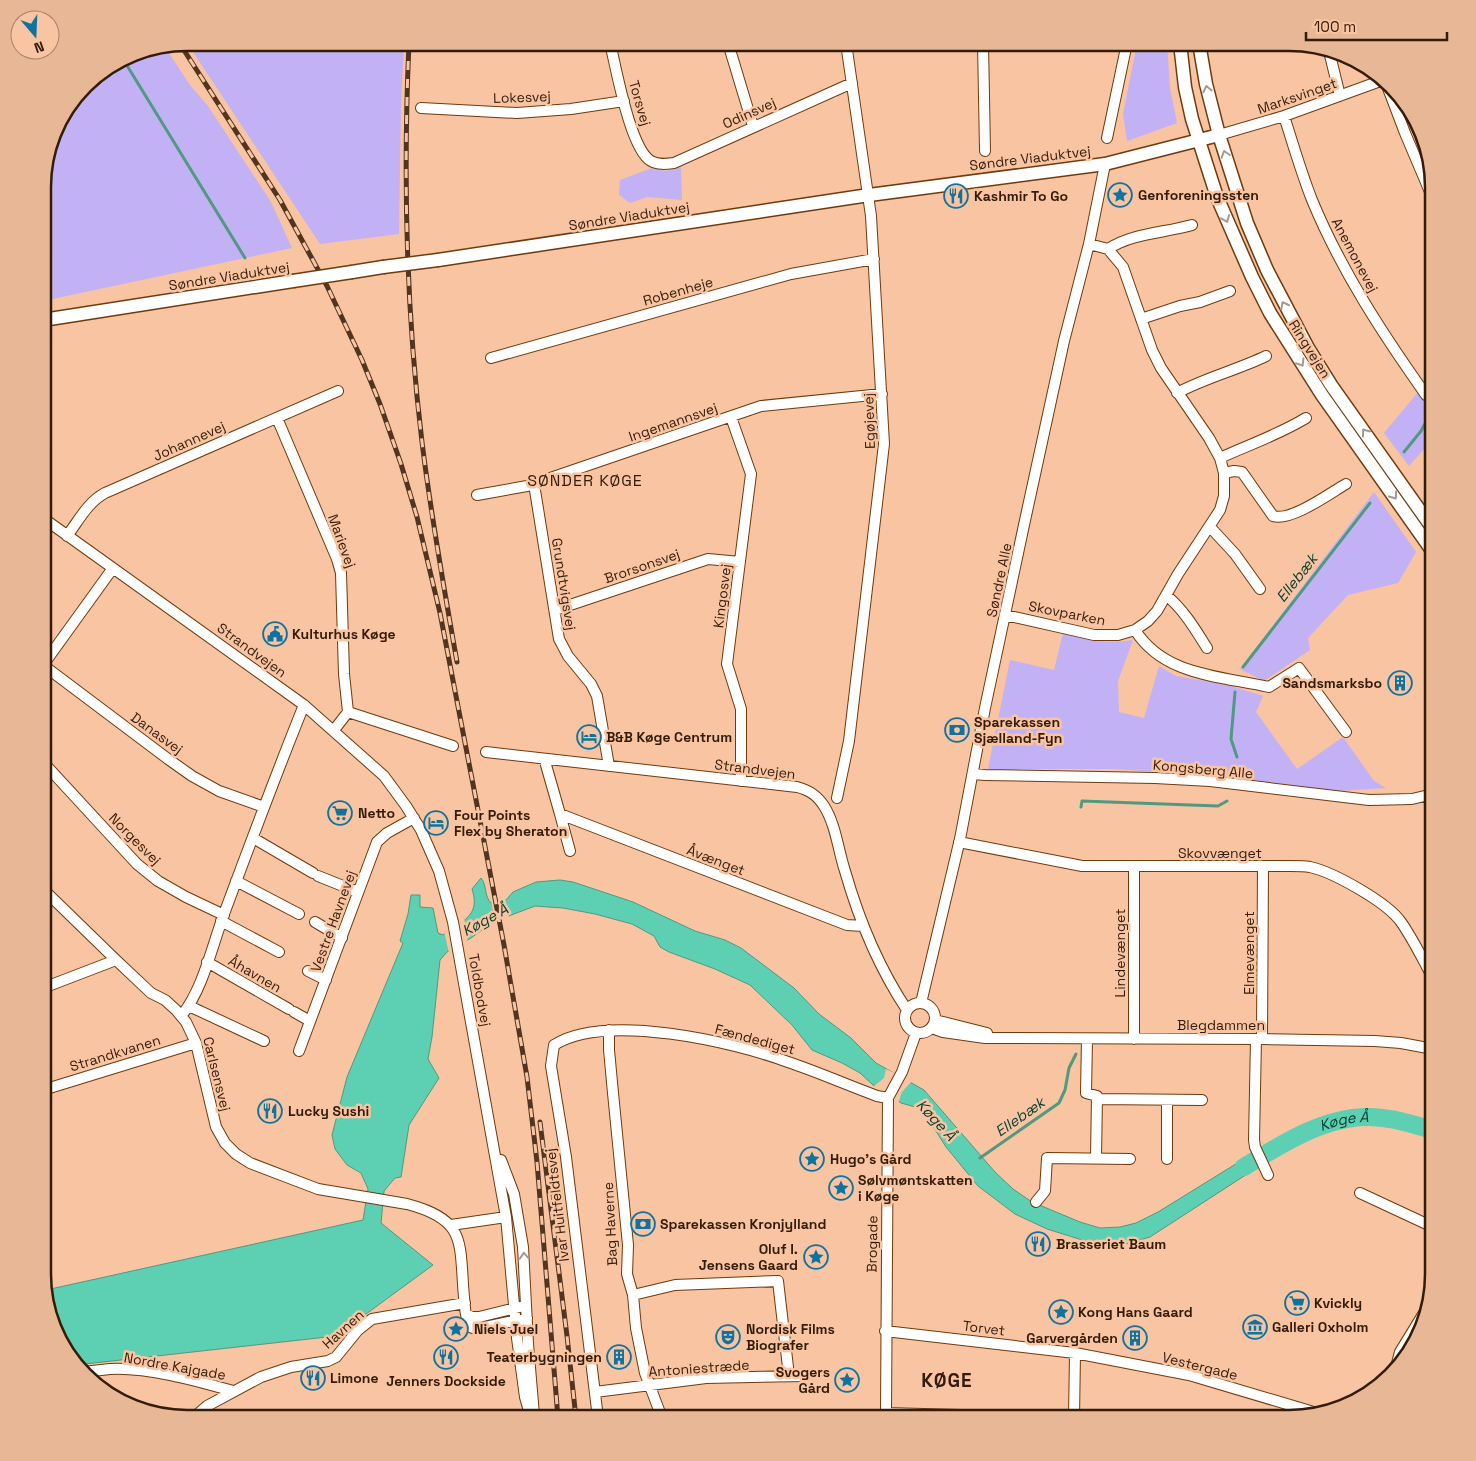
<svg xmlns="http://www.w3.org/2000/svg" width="1476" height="1461" viewBox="0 0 1476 1461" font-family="'Space Grotesk',sans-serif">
	<rect width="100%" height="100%" fill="#f8c4a1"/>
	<path fill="#c2b2f5" d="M187 43H404L401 105 399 234 320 244Z
		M1137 43H1167L1170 88 1177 123 1127 141 1123 114Z
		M165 47 190 85 208 106 271 202 292 248 43 301V177L58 123 92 79 132 53Z
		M681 167 682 200 647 197 630 203 619 195 620 180 652 168 666 171Z
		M1433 374V439L1409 466 1384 433Z
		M1374 492 1416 552 1398 583 1348 595 1308 638 1310 650 1264 681 1240 669Z
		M1063 633C1091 640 1104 644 1133 640L1118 681 1119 712 1144 718 1159 666 1176 676 1228 685 1263 696 1256 712 1297 769 1343 737 1374 781 1386 788 1337 791 1205 774 1109 769H988L1010 660 1054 670Z"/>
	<path fill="#5dcfb3" stroke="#519980" d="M481 878C487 885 484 896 491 903L506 900 513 892 536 882 560 880 573 882 633 902 695 931 725 940 741 948 794 988 819 1014 851 1038 876 1063 924 1090 995 1172 1013 1189 1032 1202 1080 1222 1100 1228 1120 1227 1136 1223 1158 1212 1252 1154 1258 1167 1150 1237 1126 1244H1095L1047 1229 1015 1214 978 1186 946 1147 927 1117 919 1108 901 1103 873 1085 860 1073 842 1063 812 1050 792 1025 750 985 715 969 669 952 660 947 654 936 632 924 595 914 563 908 535 906 493 922 471 938 447 952 440 960 432 1037 428 1059 439 1078 409 1125 401 1177 395 1178 384 1191 381 1223 433 1265 336 1336 76 1365 53 1329 46 1290 363 1220 368 1189 361 1173 347 1165 335 1149 332 1135 347 1077 403 943 400 941 408 914 411 895H420V907L433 908 438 933 443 935C462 921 481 916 472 889Z"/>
	<path fill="#f8c4a1" d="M505 898 509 919 495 924 491 900Z
		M464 917 468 943 449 953 444 931Z
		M886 1069 912 1081 902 1092 898 1104 873 1087 884 1078Z"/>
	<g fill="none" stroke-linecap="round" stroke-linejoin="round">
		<path stroke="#519980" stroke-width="3" d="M123 59 245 258
			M1404 452 1421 431 1433 409
			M1243 667 1370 503
			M1235 692 1231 739 1237 757
			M1081 807 1082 801 1218 806 1227 801
			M980 1158 1059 1103 1065 1090 1069 1068 1076 1054"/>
		<path stroke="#5dcfb3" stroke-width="18" id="s1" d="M1244 1167C1280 1145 1322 1118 1365 1117 1388 1116 1411 1124 1433 1130"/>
		<g stroke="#713a0b" stroke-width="12">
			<path id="minor" d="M610 43C616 67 630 149 651 161 658 165 666 164 674 163L852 83
				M728 43 753 126
				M983 43 985 151
				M1329 51 1340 96
				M1386 83 1405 133 1433 199
				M421 108 517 113 571 109 624 101
				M1284 116C1293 144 1301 172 1312 200 1341 270 1382 333 1426 395
				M1219 135 1284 116 1383 80
				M1107 138 1127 43
				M1108 249C1132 233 1164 233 1192 225
				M1141 319 1180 306 1200 302 1230 291
				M491 358 791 274 874 259
				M1177 393C1205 378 1237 370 1266 356
				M731 417 751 474 727 664 741 709V781
				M277 418 337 559 341 573 344 674 348 712
				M1220 458C1248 445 1278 435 1306 418
				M1224 473 1234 471 1242 472 1273 516C1291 522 1330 493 1346 484
				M534 484 559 639 568 656 591 684 597 696 609 766
				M477 495 527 486 761 406 882 394
				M43 518 304 705 384 776 406 806 421 830 439 871 453 922 506 1217 517 1338 525 1397 531 1418
				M1210 527 1235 554 1260 589
				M67 536C79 520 88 502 105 493L338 391
				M1166 595C1184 610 1195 629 1207 648
				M555 610 708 559 740 562
				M1005 615 1094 635H1118L1135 630 1148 621 1157 611 1178 574 1220 510 1224 496V473L1220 458 1209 438 1161 368 1152 350 1123 267 1108 249 1089 244
				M1135 630C1164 676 1220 676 1269 687L1299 668 1346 732
				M43 665 168 759 192 776 219 791 264 807
				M43 665 113 568
				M334 730 348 712 453 746
				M486 752 797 787C809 790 817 795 824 806 836 825 838 850 845 871 859 920 879 968 907 1010
				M546 759V765L560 814 847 925 863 926
				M43 762 137 864 158 881 186 897 224 915
				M973 774 985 775 1155 778 1210 781 1369 800 1412 799 1433 794
				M1429 796 1433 807
				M837 798 849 741 884 444 871 216 846 43
				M560 814 570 851
				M253 838 313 873
				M959 842 1082 866H1291C1297 866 1304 866 1310 867 1333 872 1387 902 1401 922 1413 939 1423 960 1433 978
				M318 876 358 892
				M236 881 299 914
				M43 889 116 960 151 993 165 1000 176 1010 186 1022 196 1043 216 1127 225 1143 236 1154 250 1163 318 1189 407 1204C468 1220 459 1243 464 1297 465 1307 465 1319 470 1327L476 1329 527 1318
				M221 921 279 952
				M315 922 342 938
				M207 962 289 1009
				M308 971 326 980
				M43 988 116 960
				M905 1018a15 15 0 1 1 30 0a15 15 0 1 1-30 0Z
				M921 1003 960 839 985 708 1024 525 1064 341 1089 244 1105 164
				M189 1006 264 1041
				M294 1012 310 1021
				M182 1015C203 989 212 946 224 914 250 844 276 774 304 705
				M935 1020 987 1033
				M932 1028 943 1032 985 1038 1262 1039 1375 1041 1401 1043 1433 1049
				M609 1030V1050L613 1093 628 1245 627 1274 633 1295 675 1285 778 1281 789 1376
				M916 1033 902 1072 888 1098 886 1413 1074 1418 1075 1353
				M1087 1039 1086 1093 1097 1096 1096 1158
				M1134 1039V867
				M1256 1039 1254 1140 1255 1147 1268 1175
				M1262 1039 1263 866
				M299 1051 377 842 387 833 414 818
				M43 1090 196 1043
				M1097 1099 1202 1100
				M1167 1159V1100
				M501 1160 514 1194 523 1247 528 1344 534 1415
				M1360 1193 1433 1227
				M1036 1202 1045 1191 1047 1158 1130 1159
				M451 1225 506 1217
				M633 1295 636 1328 645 1373 662 1418
				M466 1314 472 1317H479L520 1307
				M885 1331 1075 1353 1189 1375 1317 1413
				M1396 1367 1400 1352 1427 1308
				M83 1372C92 1371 101 1370 110 1369 148 1367 197 1381 233 1391
				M595 1392 706 1378 805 1376
				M193 1418 207 1406 261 1377 291 1367 328 1361 336 1357 358 1330 372 1319 465 1303
				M598 1418 566 1157 551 1066 554 1045C605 1012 734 1042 788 1062 818 1072 847 1085 877 1096L888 1098"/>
		</g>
		<g stroke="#713a0b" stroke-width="15">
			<path id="major" d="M1180 43 1185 87 1192 119 1217 197 1252 277 1270 313 1322 395 1433 552
				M1199 43 1206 84 1219 135 1247 223 1267 270 1308 348 1331 385 1433 529
				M438 260 869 195 1105 164 1219 135
				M352 272 383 267
				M43 320 293 281"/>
		</g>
		<use href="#minor" stroke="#fff" stroke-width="10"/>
		<use href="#major" stroke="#fff" stroke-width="12"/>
		<g stroke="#513521" stroke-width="5">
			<path id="rail" d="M409 43C403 176 406 310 422 442 431 516 444 589 457 662
				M180 44 280 200 327 286 362 360 380 404 401 464 417 517 440 613 504 945 527 1077 537 1162 558 1418
				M540 1122 567 1336 576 1418"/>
		</g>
		<use href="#rail" stroke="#f8c4a1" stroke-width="3" stroke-dasharray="9" stroke-linecap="butt"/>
		<g stroke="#713a0b" stroke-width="15" stroke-linecap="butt">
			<path id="major-bridge" d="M383 267 438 260
				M293 281 352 272"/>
		</g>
		<use href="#major-bridge" stroke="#fff" stroke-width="12"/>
	</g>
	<defs><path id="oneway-chevron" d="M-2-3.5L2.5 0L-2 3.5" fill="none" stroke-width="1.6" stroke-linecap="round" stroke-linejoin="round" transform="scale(1.25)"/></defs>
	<g stroke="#a49991">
		<use href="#oneway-chevron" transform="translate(1207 89) rotate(-103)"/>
		<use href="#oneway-chevron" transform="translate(1225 154) rotate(-108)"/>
		<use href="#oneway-chevron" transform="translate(1226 219) rotate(68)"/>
		<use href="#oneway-chevron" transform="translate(1284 305) rotate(-117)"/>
		<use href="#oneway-chevron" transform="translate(1301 363) rotate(58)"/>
		<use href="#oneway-chevron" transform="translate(1365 432) rotate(-126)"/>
		<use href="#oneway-chevron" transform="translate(1394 496) rotate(55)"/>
		<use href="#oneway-chevron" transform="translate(524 1256) rotate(-94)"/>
	</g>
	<defs>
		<g id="sight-ring" transform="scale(1.25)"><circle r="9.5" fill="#f8c4a1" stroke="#0e73a0" stroke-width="1.5"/><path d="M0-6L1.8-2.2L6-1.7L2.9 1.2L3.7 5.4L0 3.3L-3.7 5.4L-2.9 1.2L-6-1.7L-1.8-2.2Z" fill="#0e73a0"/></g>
		<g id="restaurant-ring" transform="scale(1.25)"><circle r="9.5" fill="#f8c4a1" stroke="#0e73a0" stroke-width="1.5"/><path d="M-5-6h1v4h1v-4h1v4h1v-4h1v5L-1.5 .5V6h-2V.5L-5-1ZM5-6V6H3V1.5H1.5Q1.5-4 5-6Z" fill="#0e73a0"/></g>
		<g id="civic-ring" transform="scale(1.25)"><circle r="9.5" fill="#f8c4a1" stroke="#0e73a0" stroke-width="1.5"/><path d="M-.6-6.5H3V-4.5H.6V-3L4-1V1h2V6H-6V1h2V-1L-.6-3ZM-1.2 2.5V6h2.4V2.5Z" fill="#0e73a0"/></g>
		<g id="building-ring" transform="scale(1.25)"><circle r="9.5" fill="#f8c4a1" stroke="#0e73a0" stroke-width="1.5"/><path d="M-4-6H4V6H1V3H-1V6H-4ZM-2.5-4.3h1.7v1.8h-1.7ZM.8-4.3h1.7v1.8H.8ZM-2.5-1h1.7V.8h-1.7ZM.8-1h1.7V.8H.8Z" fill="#0e73a0"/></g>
		<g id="bank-ring" transform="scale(1.25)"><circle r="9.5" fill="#f8c4a1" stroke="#0e73a0" stroke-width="1.5"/><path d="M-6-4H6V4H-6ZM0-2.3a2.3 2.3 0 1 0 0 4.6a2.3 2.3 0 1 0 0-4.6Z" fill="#0e73a0"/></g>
		<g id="hotel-ring" transform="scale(1.25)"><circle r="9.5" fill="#f8c4a1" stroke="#0e73a0" stroke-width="1.5"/><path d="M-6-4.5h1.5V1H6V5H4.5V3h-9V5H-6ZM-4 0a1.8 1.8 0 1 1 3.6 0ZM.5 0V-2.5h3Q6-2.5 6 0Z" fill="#0e73a0"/></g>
		<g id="supermarket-ring" transform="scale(1.25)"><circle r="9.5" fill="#f8c4a1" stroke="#0e73a0" stroke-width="1.5"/><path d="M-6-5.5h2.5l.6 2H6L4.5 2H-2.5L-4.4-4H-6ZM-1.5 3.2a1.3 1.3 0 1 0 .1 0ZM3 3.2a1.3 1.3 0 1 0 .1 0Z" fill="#0e73a0"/></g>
		<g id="museum-ring" transform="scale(1.25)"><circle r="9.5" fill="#f8c4a1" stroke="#0e73a0" stroke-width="1.5"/><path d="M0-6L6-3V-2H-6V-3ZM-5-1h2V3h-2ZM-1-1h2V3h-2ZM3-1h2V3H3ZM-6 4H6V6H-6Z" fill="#0e73a0"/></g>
		<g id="theatre-ring" transform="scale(1.25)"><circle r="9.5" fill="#f8c4a1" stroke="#0e73a0" stroke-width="1.5"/><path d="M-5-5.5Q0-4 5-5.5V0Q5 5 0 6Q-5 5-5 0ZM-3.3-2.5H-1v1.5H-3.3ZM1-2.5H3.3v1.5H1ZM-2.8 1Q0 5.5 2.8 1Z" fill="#0e73a0"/></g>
	</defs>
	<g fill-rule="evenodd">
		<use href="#sight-ring" x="1120" y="195"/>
		<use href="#restaurant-ring" x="956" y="196"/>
		<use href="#civic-ring" x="275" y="634"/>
		<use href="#building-ring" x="1400" y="683"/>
		<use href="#bank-ring" x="957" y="730"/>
		<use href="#hotel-ring" x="589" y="737"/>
		<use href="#supermarket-ring" x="340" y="813"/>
		<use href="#hotel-ring" x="436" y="823"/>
		<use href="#restaurant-ring" x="270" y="1111"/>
		<use href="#sight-ring" x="812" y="1159"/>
		<use href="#sight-ring" x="841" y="1188"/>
		<use href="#bank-ring" x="643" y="1224"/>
		<use href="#restaurant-ring" x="1038" y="1244"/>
		<use href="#sight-ring" x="816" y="1257"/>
		<use href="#supermarket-ring" x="1297" y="1303"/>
		<use href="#sight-ring" x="1061" y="1312"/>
		<use href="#museum-ring" x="1255" y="1327"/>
		<use href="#sight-ring" x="456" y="1329"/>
		<use href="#theatre-ring" x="728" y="1337"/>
		<use href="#building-ring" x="1135" y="1338"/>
		<use href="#restaurant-ring" x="446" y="1357"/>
		<use href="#building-ring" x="619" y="1357"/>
		<use href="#restaurant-ring" x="313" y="1378"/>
		<use href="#sight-ring" x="847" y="1380"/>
	</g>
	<g text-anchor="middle" stroke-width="5" stroke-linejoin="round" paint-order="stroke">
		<g font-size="14" fill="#341c0a" stroke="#f8c4a1">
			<text transform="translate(1297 96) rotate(-19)" y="5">Marksvinget</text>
			<text transform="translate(522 97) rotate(-2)" y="5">Lokesvej</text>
			<text transform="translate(640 103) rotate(74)" y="5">Torsvej</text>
			<text transform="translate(749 113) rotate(-24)" y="5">Odinsvej</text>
			<text transform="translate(1030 158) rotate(-7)" y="5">Søndre Viaduktvej</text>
			<text transform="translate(629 216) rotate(-9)" y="5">Søndre Viaduktvej</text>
			<text transform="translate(1355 255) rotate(62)" y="5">Anemonevej</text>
			<text transform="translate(229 276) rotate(-9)" y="5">Søndre Viaduktvej</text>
			<text transform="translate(678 291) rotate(-16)" y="5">Robenheje</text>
			<text transform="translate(1310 349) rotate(58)" y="5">Ringvejen</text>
			<text transform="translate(869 421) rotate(-92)" y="5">Egøjevej</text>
			<text transform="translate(673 422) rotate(-19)" y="5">Ingemannsvej</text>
			<text transform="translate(189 441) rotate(-24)" y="5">Johannevej</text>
			<text transform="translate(342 541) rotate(70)" y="5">Marievej</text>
			<text transform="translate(642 566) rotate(-19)" y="5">Brorsonsvej</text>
			<text transform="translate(999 580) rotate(-78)" y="5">Søndre Alle</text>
			<text transform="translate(564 584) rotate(81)" y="5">Grundtvigsvej</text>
			<text transform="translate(722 596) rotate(-83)" y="5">Kingosvej</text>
			<text transform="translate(1067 613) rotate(11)" y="5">Skovparken</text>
			<text transform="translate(252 650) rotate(36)" y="5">Strandvejen</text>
			<text transform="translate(157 733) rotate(36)" y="5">Danasvej</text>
			<text transform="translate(755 769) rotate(7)" y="5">Strandvejen</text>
			<text transform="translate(1203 769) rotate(5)" y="5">Kongsberg Alle</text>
			<text transform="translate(135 839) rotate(45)" y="5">Norgesvej</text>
			<text x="1220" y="858">Skovvænget</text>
			<text transform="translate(716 860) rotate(21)" y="5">Åvænget</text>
			<text transform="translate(333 921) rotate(-70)" y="5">Vestre Havnevej</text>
			<text transform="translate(1120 953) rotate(-90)" y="5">Lindevænget</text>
			<text transform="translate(1249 953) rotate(-90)" y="5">Elmevænget</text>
			<text transform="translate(255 974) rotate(30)" y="5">Åhavnen</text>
			<text transform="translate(480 990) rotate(80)" y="5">Toldbodvej</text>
			<text x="1221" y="1030">Blegdammen</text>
			<text transform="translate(755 1039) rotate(15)" y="5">Fændediget</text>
			<text transform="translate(115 1053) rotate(-17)" y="5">Strandkvanen</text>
			<text transform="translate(217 1074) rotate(76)" y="5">Carlsensvej</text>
			<text transform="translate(557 1205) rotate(-97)" y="5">Ivar Huitfeldtsvej</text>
			<text transform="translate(610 1224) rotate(-93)" y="5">Bag Haverne</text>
			<text transform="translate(872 1244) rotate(-89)" y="5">Brogade</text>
			<text transform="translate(984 1328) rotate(7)" y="5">Torvet</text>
			<text transform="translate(343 1329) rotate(-42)" y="5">Havnen</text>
			<text transform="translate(175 1366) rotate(10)" y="5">Nordre Kajgade</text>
			<text transform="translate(1200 1366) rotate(14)" y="5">Vestergade</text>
			<text transform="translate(699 1368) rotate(-4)" y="5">Antoniestræde</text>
		</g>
		<g font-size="14" font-weight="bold" fill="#341c0a" stroke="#f8c4a1" text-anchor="start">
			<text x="1138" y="200">Genforeningssten</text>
			<text x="974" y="201">Kashmir To Go</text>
			<text x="292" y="639">Kulturhus Køge</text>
			<text x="1382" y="688" text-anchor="end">Sandsmarksbo</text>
			<text x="974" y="727">Sparekassen<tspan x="974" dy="16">Sjælland-Fyn</tspan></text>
			<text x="606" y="742">B&amp;B Køge Centrum</text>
			<text x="358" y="818">Netto</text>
			<text x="454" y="820">Four Points<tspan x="454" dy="16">Flex by Sheraton</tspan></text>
			<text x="288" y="1116">Lucky Sushi</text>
			<text x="830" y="1164">Hugo's Gård</text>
			<text x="858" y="1185">Sølvmøntskatten<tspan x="858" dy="16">i Køge</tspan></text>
			<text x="660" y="1229">Sparekassen Kronjylland</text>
			<text x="1056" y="1249">Brasseriet Baum</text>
			<text x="798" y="1254" text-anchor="end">Oluf I.<tspan x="798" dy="16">Jensens Gaard</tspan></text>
			<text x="1314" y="1308">Kvickly</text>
			<text x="1078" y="1317">Kong Hans Gaard</text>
			<text x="1272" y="1332">Galleri Oxholm</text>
			<text x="474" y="1334">Niels Juel</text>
			<text x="746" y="1334">Nordisk Films<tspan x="746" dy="16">Biografer</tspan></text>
			<text x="1118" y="1343" text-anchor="end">Garvergården</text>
			<text x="602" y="1362" text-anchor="end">Teaterbygningen</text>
			<text x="830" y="1377" text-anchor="end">Svogers<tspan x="830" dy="16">Gård</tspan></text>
			<text x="330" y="1383">Limone</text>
			<text x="446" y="1386" text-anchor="middle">Jenners Dockside</text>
		</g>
		<g font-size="15" font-style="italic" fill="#063c31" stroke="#f8c4a1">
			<text transform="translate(1297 578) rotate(-52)" y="5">Ellebæk</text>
			<text transform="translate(485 920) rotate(-29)" y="5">Køge Å</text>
			<text transform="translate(1020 1117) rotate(-35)" y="5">Ellebæk</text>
			<text transform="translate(936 1120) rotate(47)" y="5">Køge Å</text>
			<text dy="5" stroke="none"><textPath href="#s1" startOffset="111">Køge Å</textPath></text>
		</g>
		<g font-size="16" letter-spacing="1" fill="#341c0a" stroke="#f8c4a1">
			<text x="585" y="486">SØNDER KØGE</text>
		</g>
		<g font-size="19" font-weight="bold" letter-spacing="1" fill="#341c0a" stroke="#f8c4a1">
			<text x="947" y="1387">KØGE</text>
		</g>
	</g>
	<path d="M0 0H1476V1461H0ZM187 51H1289A136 136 0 0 1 1425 187V1274A136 136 0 0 1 1289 1410H187A136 136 0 0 1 51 1274V187A136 136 0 0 1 187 51Z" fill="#e8b795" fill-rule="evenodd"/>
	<path fill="none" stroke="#341c0a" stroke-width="2.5" d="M187 51H1289A136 136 0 0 1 1425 187V1274A136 136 0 0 1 1289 1410H187A136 136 0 0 1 51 1274V187A136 136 0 0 1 187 51Z"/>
	<g transform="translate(35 35) rotate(161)"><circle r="24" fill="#f8c4a1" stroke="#aa8165"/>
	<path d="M0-4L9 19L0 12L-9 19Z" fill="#0e73a0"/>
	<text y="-8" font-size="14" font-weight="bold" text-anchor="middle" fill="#341c0a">N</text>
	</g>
	<path d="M1306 32v8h141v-8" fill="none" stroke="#341c0a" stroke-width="2.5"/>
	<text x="1314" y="32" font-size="15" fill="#341c0a" stroke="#f8c4a1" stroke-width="4" paint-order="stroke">100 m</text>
</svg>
